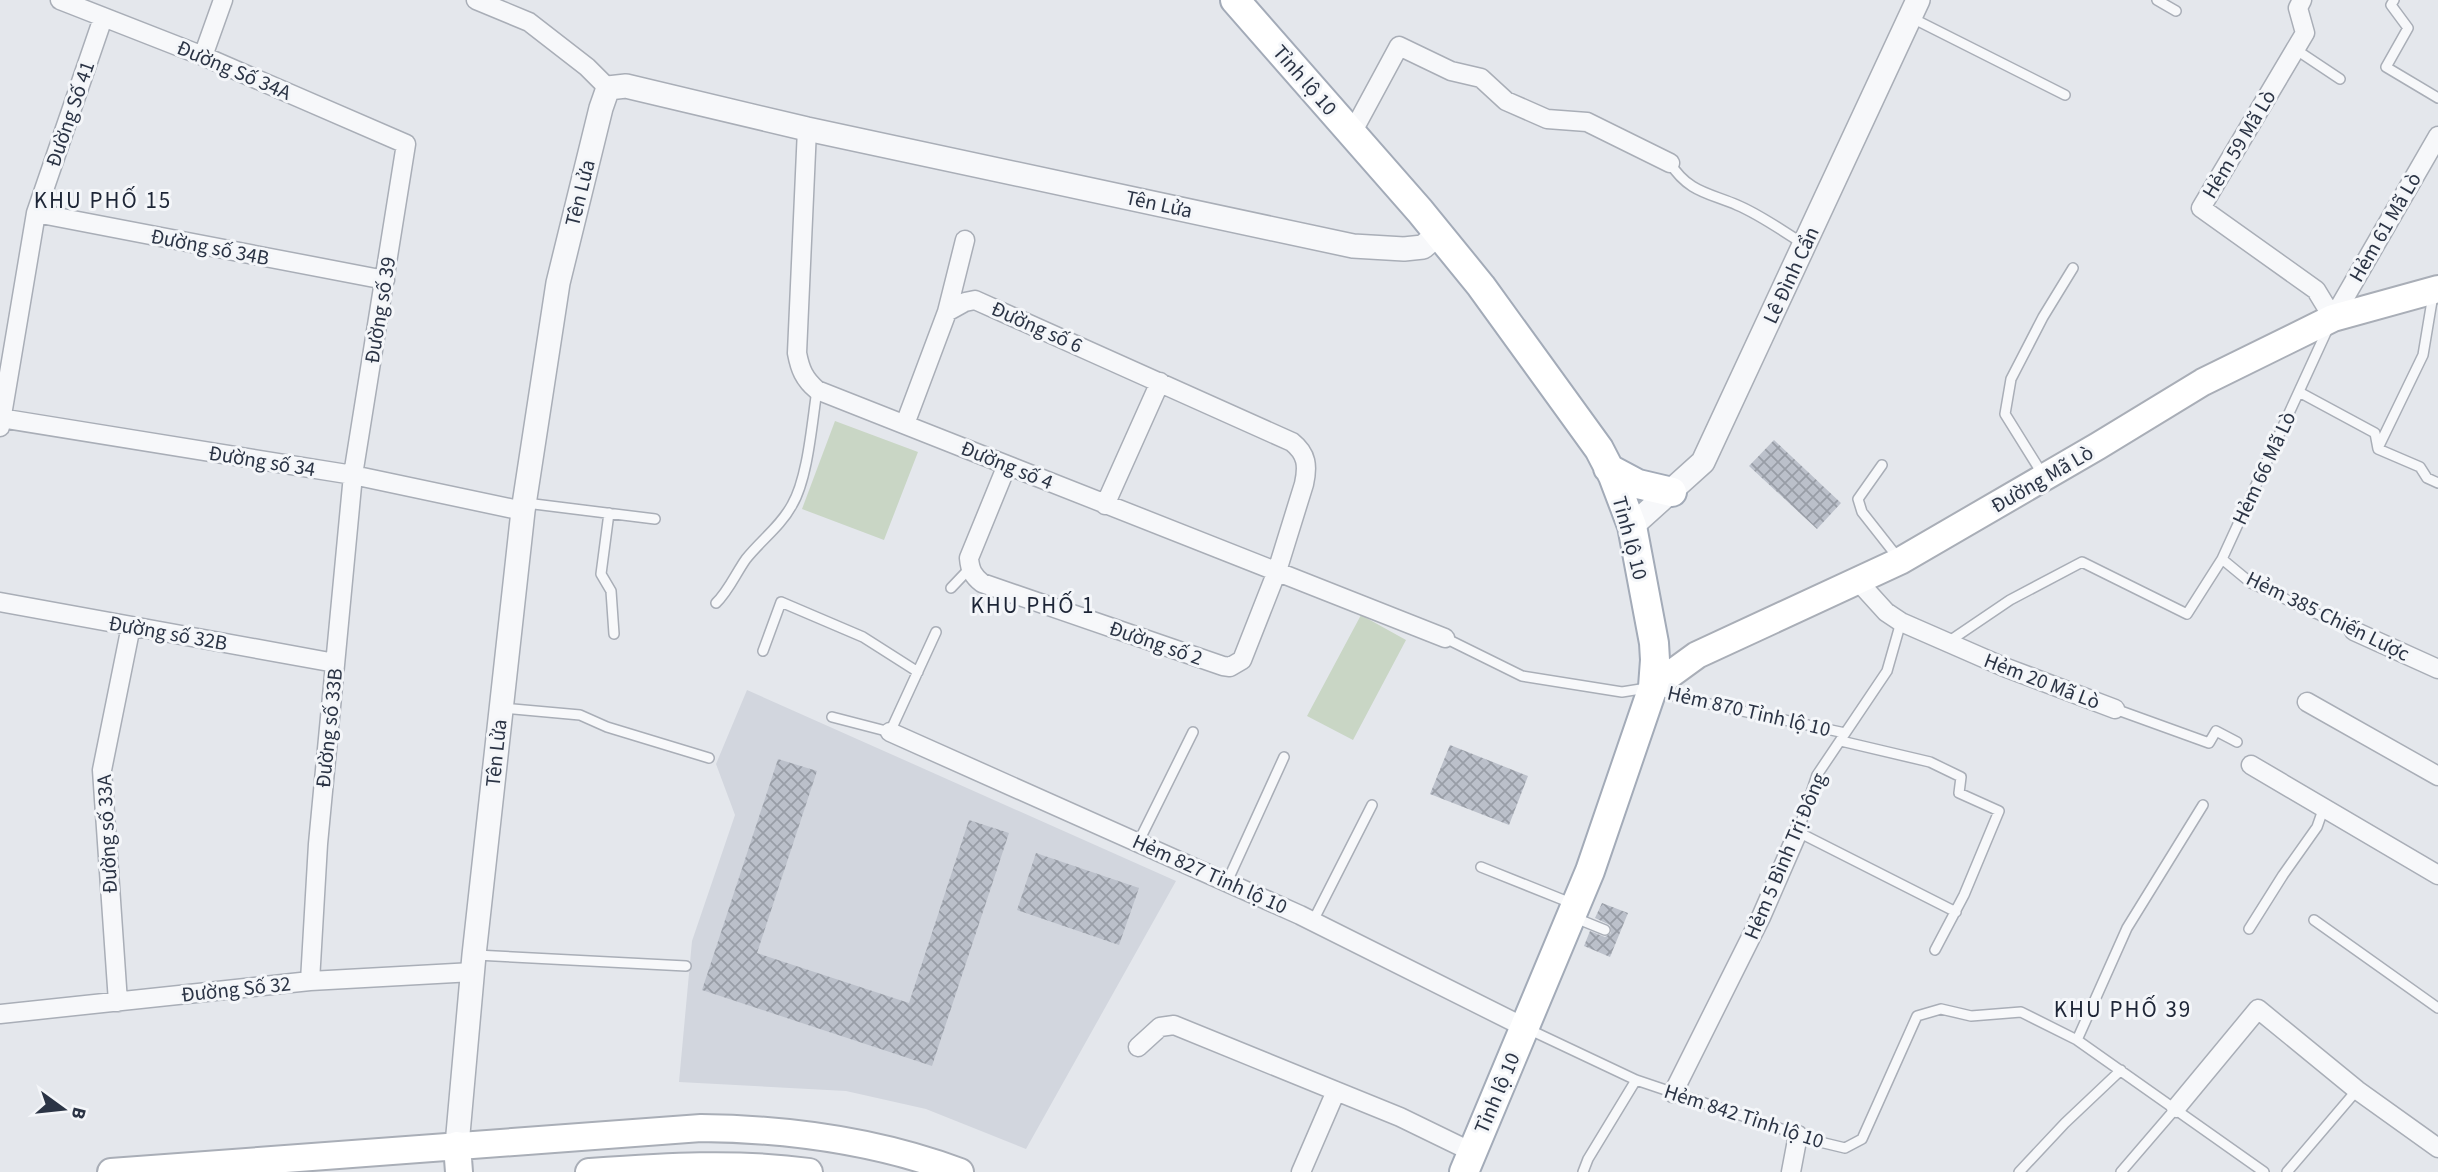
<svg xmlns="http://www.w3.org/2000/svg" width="2438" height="1172" viewBox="0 0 2438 1172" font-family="'Source Sans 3',sans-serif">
	<defs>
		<pattern id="building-cross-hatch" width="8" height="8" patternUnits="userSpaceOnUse" patternTransform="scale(1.75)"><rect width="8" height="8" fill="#bbc0ca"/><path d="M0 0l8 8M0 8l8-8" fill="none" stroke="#989da6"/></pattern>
	</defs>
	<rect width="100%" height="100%" fill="#e4e7ec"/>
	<path fill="#d2d6de" d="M747 690 1176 881 1026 1149 926 1109 846 1091 679 1082 692 941 735 815 716 764Z"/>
	<path fill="#c9d6c5" d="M835 421 918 452 884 540 802 509Z
		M1361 615 1406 640 1353 740 1307 716Z"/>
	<path fill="url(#building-cross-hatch)" d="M1774 440 1841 503 1817 529 1749 466Z
		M1450 745 1528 776 1509 825 1430 794Z
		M778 759 817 771 757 953 909 1003 969 820 1009 833 932 1066 702 990Z
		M1036 853 1139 888 1119 945 1017 910Z
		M1602 903 1628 913 1610 957 1584 946 1590 931 1605 937 1611 933 1610 925 1595 918Z"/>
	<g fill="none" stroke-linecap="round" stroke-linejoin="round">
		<g stroke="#a9aeb7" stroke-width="12">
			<path id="service" d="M2157 0 2176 11
				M2394 0 2391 5 2408 28 2386 67 2438 98
				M1912 18 2065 95
				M2295 49 2340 79
				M1670 163C1688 192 1709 193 1737 205 1761 215 1782 231 1804 244
				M2299 392 2375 433 2378 449 2420 467 2427 478 2438 483
				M2378 448 2423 355 2433 295
				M1882 465 1858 499 1862 512 1899 559
				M2043 475 2005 414 2011 379 2043 317 2073 268
				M526 503 655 519
				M609 513 601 574 611 591 614 634
				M2222 559 2251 583 2354 631
				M951 588 970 568
				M716 603C728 592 736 573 746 559 761 540 780 527 792 505 808 478 812 422 817 390
				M1901 622 1887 671 1817 775 1798 832 1956 912
				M1445 638 1522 676 1622 692 1653 687 1677 697 1845 733
				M1948 642 2010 600 2082 562 2187 614 2222 559 2329 326
				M763 651 781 602 863 637 918 672
				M503 708 580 715 607 727 709 758
				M2115 709 2209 743 2216 731 2237 742
				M832 717 890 732 936 632
				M1841 741 1930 762 1961 777 1959 793 1999 811 1964 895 1935 950
				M1138 843 1193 732
				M1481 867 1571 903
				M1227 882 1284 757
				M1573 917 1605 930
				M2314 920 2438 1008
				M1313 921 1372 805
				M2249 929 2283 875 2317 827 2324 807
				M476 955 686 966
				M1528 1029 1636 1080 1820 1142 1845 1148 1862 1139 1917 1016 1941 1009 1971 1016 2021 1012 2077 1040 2264 1172
				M2077 1040 2127 928 2203 805
				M1583 1172 1588 1159 1636 1080
				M2019 1172 2065 1123 2121 1070
				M2121 1172 2176 1108
				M2287 1172 2357 1090"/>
		</g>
		<g stroke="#a9aeb7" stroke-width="21">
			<path id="minor" d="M60 0 203 56 406 144 353 475 318 844 310 981
				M476 0 529 22 587 67 608 88
				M2302 0 2298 8 2305 33 2201 208 2316 290 2333 318
				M203 56 223 0
				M807 129 797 353C800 369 804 379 817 390L1445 638
				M1352 133 1399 46 1451 71 1481 78 1506 101 1547 119 1587 122 1670 163
				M36 213 385 280
				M947 312 965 240
				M2333 318 2438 136
				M0 418 353 475 523 511
				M905 424 947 312 965 302 975 300 1292 442C1307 454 1308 466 1304 484L1277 571 1242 660 1230 667 1223 666 982 583C973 576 970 570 969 558L1007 465
				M0 427 36 213 103 18
				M1105 505 1160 382
				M1856 579 1886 612 1901 622 2004 667 2115 709
				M0 602 335 663
				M2354 631 2438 669
				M2307 702 2438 776
				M890 732 1300 915 1524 1027
				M2251 765 2438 875
				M118 1002 102 770 131 626
				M0 1014 310 981 473 972
				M1138 1047 1160 1027 1174 1025 1336 1091
				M1673 1093 1761 917 1798 832
				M2176 1108 2258 1009 2357 1090 2438 1148
				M1301 1172 1336 1091 1400 1117 1472 1152
				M1791 1172 1798 1135"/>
		</g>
		<g stroke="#a9aeb7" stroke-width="26">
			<path id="tertiary" d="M1632 526 1703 462 1918 0
				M457 1145 474 955 523 511 558 283 601 108 608 88 626 86 807 129 1353 246 1404 249 1423 247 1438 234"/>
		</g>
		<g stroke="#a9aeb7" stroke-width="30">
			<path id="secondary" d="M1653 687 1697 655 1900 561 2098 446 2203 382 2333 318 2438 289
				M457 1145 459 1172
				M111 1172 701 1128C790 1129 877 1141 960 1172
				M589 1172C663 1167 736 1162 809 1172"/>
		</g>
		<g stroke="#a3abb8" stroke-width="32">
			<path id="primary" d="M1235 0 1420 211 1481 286 1599 449 1613 476 1632 526 1654 643 1655 660 1653 687 1590 871 1464 1172
				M1608 468 1638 484 1672 492"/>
		</g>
		<use href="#service" stroke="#f7f8fa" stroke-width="9"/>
		<use href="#minor" stroke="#f7f8fa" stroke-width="18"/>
		<use href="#tertiary" stroke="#f7f8fa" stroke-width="23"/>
		<use href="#secondary" stroke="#fff" stroke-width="26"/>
		<use href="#primary" stroke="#fff" stroke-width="28"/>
	</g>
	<g text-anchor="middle" stroke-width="6" stroke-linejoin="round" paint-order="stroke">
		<g font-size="21" fill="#2b3445" stroke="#f4f6f9">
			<text transform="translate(234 70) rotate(23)" y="7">Đường Số 34A</text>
			<text transform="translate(1305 80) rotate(49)" y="7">Tỉnh lộ 10</text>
			<text transform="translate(70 114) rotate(-71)" y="7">Đường Số 41</text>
			<text transform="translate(2239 144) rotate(-59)" y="7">Hẻm 59 Mã Lò</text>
			<text transform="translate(580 193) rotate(-76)" y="7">Tên Lửa</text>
			<text transform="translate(1159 204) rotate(12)" y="7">Tên Lửa</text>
			<text transform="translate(2385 227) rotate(-60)" y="7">Hẻm 61 Mã Lò</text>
			<text transform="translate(210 247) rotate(11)" y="7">Đường số 34B</text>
			<text transform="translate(1791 275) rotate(-65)" y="7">Lê Đình Cẩn</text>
			<text transform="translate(380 310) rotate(-81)" y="7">Đường số 39</text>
			<text transform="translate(1037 327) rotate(24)" y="7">Đường số 6</text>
			<text transform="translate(262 461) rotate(9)" y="7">Đường số 34</text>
			<text transform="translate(1007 465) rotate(22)" y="7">Đường số 4</text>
			<text transform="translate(2264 468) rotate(-65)" y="7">Hẻm 66 Mã Lò</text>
			<text transform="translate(2042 479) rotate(-30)" y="7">Đường Mã Lò</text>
			<text transform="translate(1630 538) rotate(75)" y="7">Tỉnh lộ 10</text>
			<text transform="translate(2328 616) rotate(26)" y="7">Hẻm 385 Chiến Lược</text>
			<text transform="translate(168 633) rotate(10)" y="7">Đường số 32B</text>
			<text transform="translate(1156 643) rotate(19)" y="7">Đường số 2</text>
			<text transform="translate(2042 681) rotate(21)" y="7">Hẻm 20 Mã Lò</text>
			<text transform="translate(1749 711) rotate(13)" y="7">Hẻm 870 Tỉnh lộ 10</text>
			<text transform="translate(329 728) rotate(-84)" y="7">Đường số 33B</text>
			<text transform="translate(496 753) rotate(-84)" y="7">Tên Lửa</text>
			<text transform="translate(107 834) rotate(-93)" y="7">Đường số 33A</text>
			<text transform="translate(1785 856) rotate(-67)" y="7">Hẻm 5 Bình Trị Đông</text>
			<text transform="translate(1210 874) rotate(24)" y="7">Hẻm 827 Tỉnh lộ 10</text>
			<text transform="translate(236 989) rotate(-6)" y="7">Đường Số 32</text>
			<text transform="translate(1497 1093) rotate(-67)" y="7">Tỉnh lộ 10</text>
			<text transform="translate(1744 1116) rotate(18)" y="7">Hẻm 842 Tỉnh lộ 10</text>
		</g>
		<g font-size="23" letter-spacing="2" fill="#1d2536" stroke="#f4f6f9">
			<text x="103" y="208">KHU PHỐ 15</text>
			<text x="1033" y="613">KHU PHỐ 1</text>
			<text x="2123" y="1017">KHU PHỐ 39</text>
		</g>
	</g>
	<g transform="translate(63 1109) rotate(105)" stroke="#f4f6f9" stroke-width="5" paint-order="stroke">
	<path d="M0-5L12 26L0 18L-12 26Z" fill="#2b3445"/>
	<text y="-10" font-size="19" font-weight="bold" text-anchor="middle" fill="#2b3445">B</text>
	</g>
</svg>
